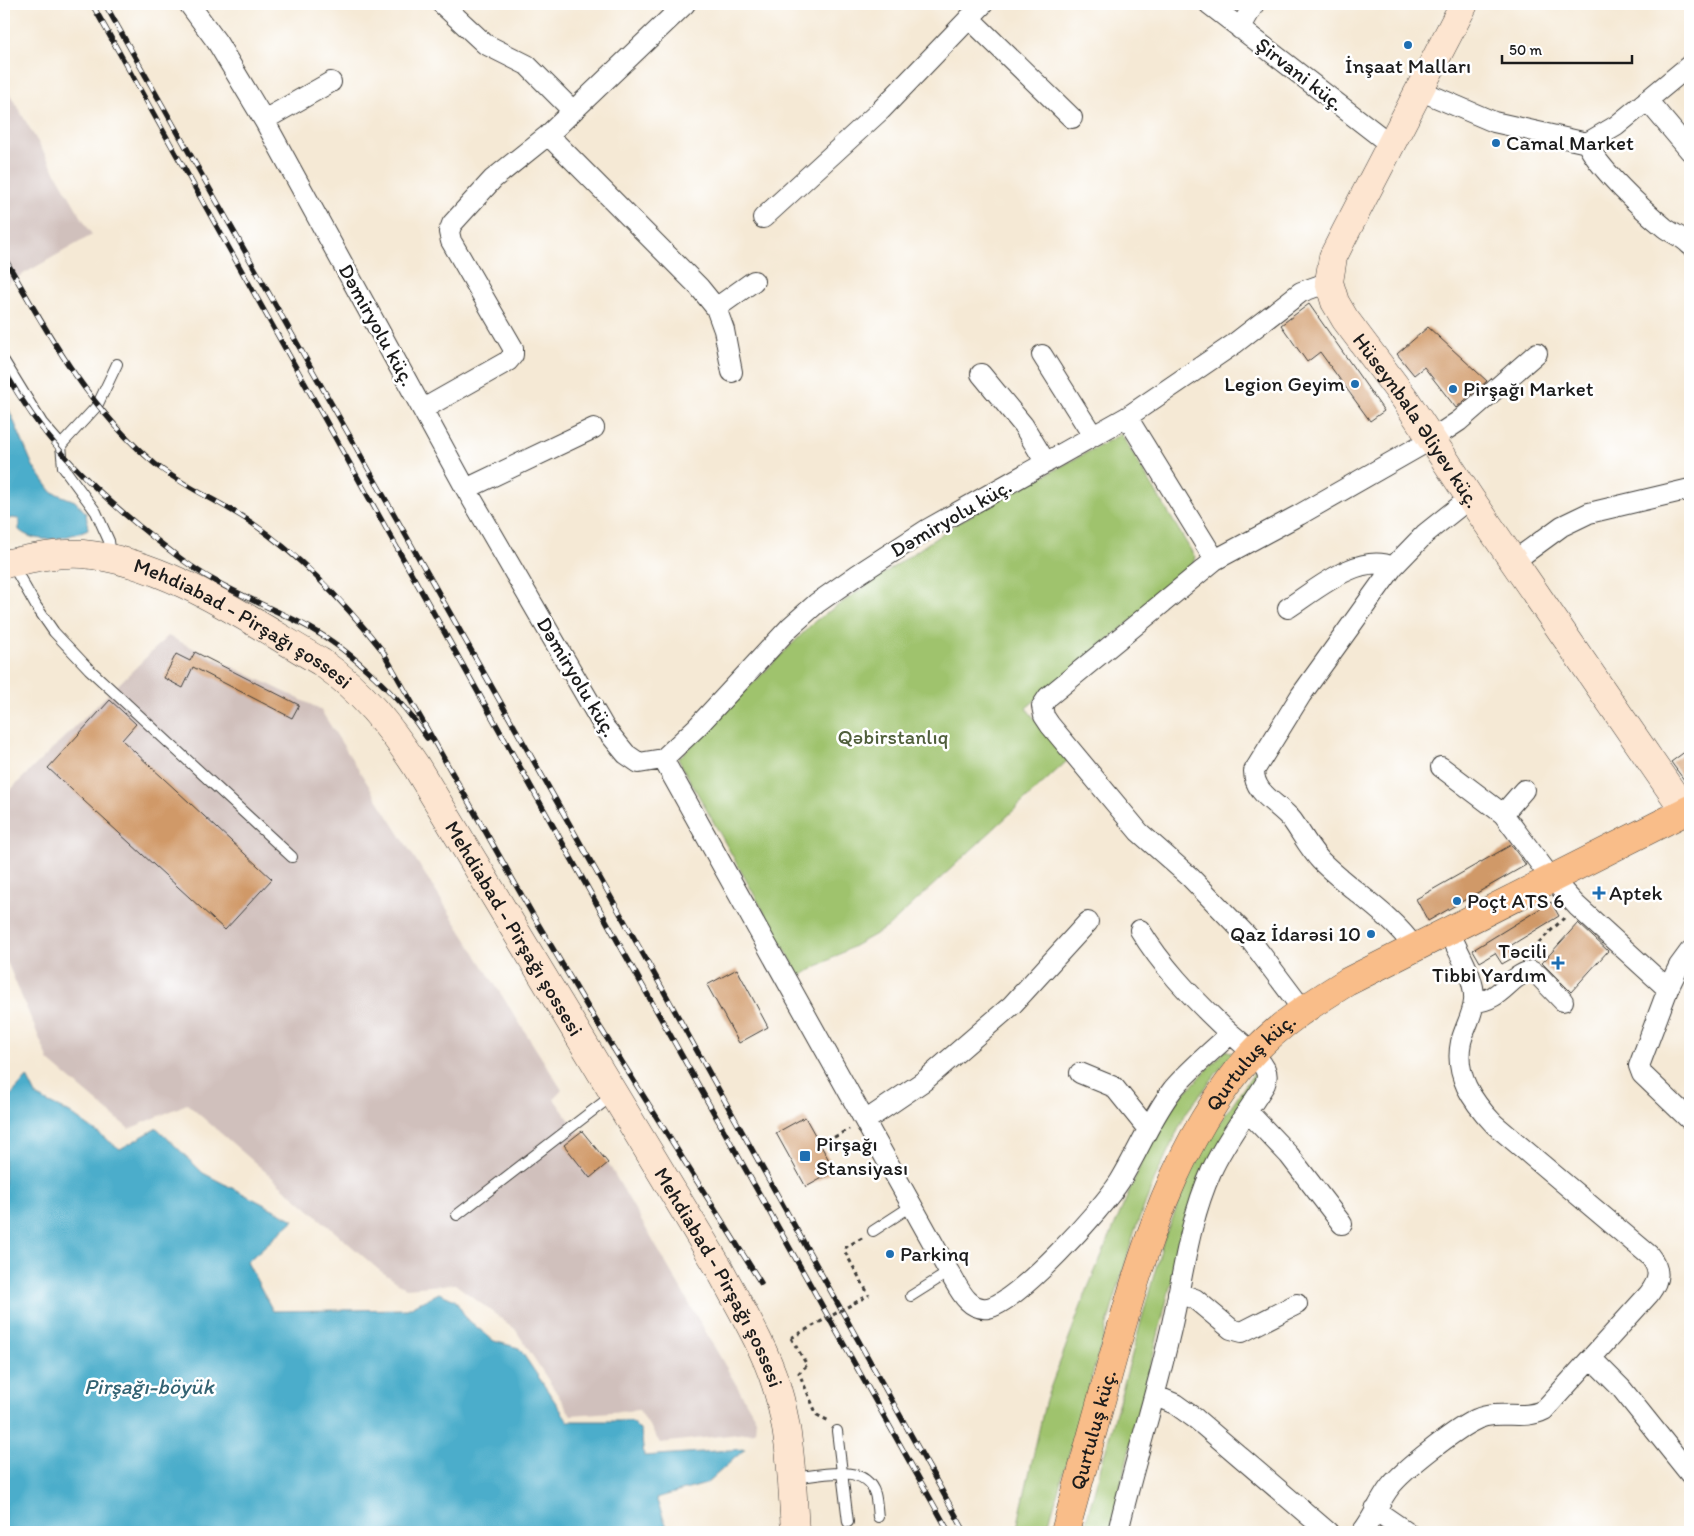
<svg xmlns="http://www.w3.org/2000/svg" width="1694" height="1536" viewBox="0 0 1694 1536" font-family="Itim,sans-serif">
	<rect width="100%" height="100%" fill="#fff"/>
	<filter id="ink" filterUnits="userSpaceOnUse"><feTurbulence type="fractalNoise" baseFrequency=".02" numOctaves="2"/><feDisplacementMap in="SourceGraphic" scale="10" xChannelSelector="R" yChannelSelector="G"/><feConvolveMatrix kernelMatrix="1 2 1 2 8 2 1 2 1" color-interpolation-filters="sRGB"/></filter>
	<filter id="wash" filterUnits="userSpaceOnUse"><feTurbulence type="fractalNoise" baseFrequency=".0096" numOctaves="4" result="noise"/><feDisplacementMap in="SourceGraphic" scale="20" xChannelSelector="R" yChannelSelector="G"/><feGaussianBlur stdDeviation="1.12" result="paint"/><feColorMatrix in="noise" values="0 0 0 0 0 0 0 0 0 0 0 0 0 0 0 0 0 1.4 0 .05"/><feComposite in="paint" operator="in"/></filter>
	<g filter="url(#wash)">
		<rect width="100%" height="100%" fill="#f5e9d5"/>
		<path fill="#d0c0bc" d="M4 84 92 235 4 285Z
			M168 636 320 709 562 1090 554 1099 579 1133 582 1131 608 1163 756 1419 755 1432 660 1443 639 1410 571 1415 515 1329 455 1284 406 1288 379 1270 187 1104 129 1129 49 1061 4 955V796Z"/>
		<path fill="#9fc36d" stroke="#5e7044" d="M1121 434 1195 557 1191 571 1026 708 1068 760 888 927 800 976 678 759 815 621 959 522Z
			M1226 1050 1232 1053 1186 1113 1154 1181 1135 1230 1046 1532H1016L1046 1399 1089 1285 1154 1134 1177 1101Z
			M1254 1073 1260 1080 1170 1287 1121 1484 1112 1532H1083L1163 1242 1191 1173 1213 1132Z"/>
		<path fill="#4badcb" stroke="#346474" d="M4 398 33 466 52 492 75 501 86 513 88 529C68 538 37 546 19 530V519L11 518 4 522Z
			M27 1077 37 1097 70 1113 120 1149 157 1128 203 1173 294 1220 247 1262 273 1311 407 1309 439 1293 455 1300 467 1319 494 1341 519 1348 568 1421H631L641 1431 644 1456 745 1449 706 1484 656 1498 669 1532H4V1103Z"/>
		<g id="blocks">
			<path fill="#d09968" d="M1309 304 1384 411 1370 421 1320 352 1307 362 1281 325Z
				M1428 327 1487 381 1456 408 1424 367 1414 375 1397 354Z
				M195 652 299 705 292 718 193 667 183 688 164 678 176 654 190 661Z
				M110 700 136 724 122 740 272 879 225 930 48 768Z
				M1690 748V788L1671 762Z
				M1511 845 1526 865 1428 921 1416 899Z
				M1551 902 1559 916 1510 946 1516 956 1502 964 1495 953 1480 962 1473 950Z
				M1578 923 1608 951 1571 992 1542 963Z
				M737 969 768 1027 739 1043 707 985Z
				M805 1117 835 1171 806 1187 776 1133Z
				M582 1131 608 1163 590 1178 564 1145Z"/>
		</g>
	</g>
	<g filter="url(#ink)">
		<use href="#blocks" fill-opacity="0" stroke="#3d3b38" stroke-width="1"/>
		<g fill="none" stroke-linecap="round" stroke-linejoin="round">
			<g stroke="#3d3b38" stroke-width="12">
				<path id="lane" d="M4 361 42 423 61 445 63 467 96 512 109 541 111 556
					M61 445 97 406 117 364
					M12 564 36 606 54 632 89 669 292 857
					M457 1215 613 1095
					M873 1231 913 1205
					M911 1296 949 1272
					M837 1431 848 1522
					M793 1478C817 1476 865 1461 875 1494 877 1501 877 1510 878 1517"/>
			</g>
			<g stroke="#3d3b38" stroke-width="22">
				<path id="street" d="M189 4 217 42 264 120 466 489 604 727 626 754 639 763 663 759 697 727 790 627 817 603 857 575 928 529 1127 417 1234 344 1301 292 1329 282
					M442 4 485 44 527 65 572 110
					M1209 4 1391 145
					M969 18 1072 118
					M1240 29 1254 4
					M1419 90 1494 122 1587 143C1597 167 1643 210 1665 228 1673 234 1683 237 1690 245
					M1647 100 1690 151
					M264 120 331 82
					M548 135 699 287 716 308 724 330 732 372
					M1587 143 1616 126 1690 65
					M763 218 881 110 983 4
					M716 308 754 281
					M1042 355 1093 436
					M981 374 1023 425 1046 463
					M423 409 508 361 513 355V348L451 241 449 232 452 224 493 179 548 135 685 4
					M1127 417 1215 560
					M466 489 594 428
					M1514 561 1562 526 1589 513 1690 489
					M1288 608C1316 590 1359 552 1393 567
					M663 759 949 1272C958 1286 967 1311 988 1308 1017 1303 1103 1208 1120 1181 1139 1150 1151 1118 1173 1089 1190 1069 1211 1052 1230 1034
					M1441 767 1503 814 1551 878 1577 906 1668 989 1679 966 1690 951
					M1503 814 1524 790
					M1414 947C1389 912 1351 891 1321 861 1309 848 1302 834 1292 820 1278 803 1254 794 1254 771L1301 695 1393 567 1426 533 1470 498
					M1668 989 1639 1066 1642 1074 1690 1120
					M1474 1002C1502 1001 1508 976 1531 971L1538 975 1563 1001
					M1303 1010 1248 937 1190 877 1139 832 1050 725 1044 716 1042 706 1048 697 1215 560 1299 515 1432 439 1459 421 1537 353
					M1080 1073 1114 1087 1147 1128
					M1248 1112 1289 1155 1342 1224
					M865 1121 924 1081 1012 1005 1088 922
					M1178 1293 1195 1299 1231 1329 1242 1332 1297 1304
					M1591 1358 1621 1388 1690 1474
					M1156 1396 1175 1404 1196 1419 1328 1532
					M1375 1510 1407 1532
					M1118 1532C1133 1466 1154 1403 1169 1337 1183 1280 1187 1226 1211 1172 1224 1142 1248 1112 1265 1084 1267 1079 1268 1075 1265 1069 1256 1052 1233 1037 1219 1023 1189 994 1162 966 1140 930
					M1362 1532C1373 1519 1379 1501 1390 1487 1403 1470 1458 1427 1477 1419 1499 1409 1523 1421 1544 1410L1649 1294C1660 1279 1661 1270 1649 1255L1494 1124C1472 1101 1454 1075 1461 1042 1464 1029 1473 1015 1474 1001 1476 978 1457 951 1448 929"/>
			</g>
			<g stroke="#3d3b38" stroke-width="29">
				<g id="secondary">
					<path id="s1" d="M1464 4 1345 233 1333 257 1329 282 1335 302 1345 319 1405 399 1470 498 1685 811"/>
					<path id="s2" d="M4 564C28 559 58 552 83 554 166 561 250 621 321 662 362 691 389 725 416 766L719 1268C739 1306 763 1344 776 1385 791 1433 792 1483 795 1532"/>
				</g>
			</g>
			<g stroke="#3d3b38" stroke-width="29">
				<g id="primary">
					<path id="s3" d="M1065 1532C1081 1475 1096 1418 1112 1361 1142 1253 1175 1141 1251 1055 1278 1025 1313 1003 1347 982L1690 809"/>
				</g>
			</g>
			<path stroke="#3d3b38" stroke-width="3" stroke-dasharray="4 4" stroke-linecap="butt" d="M1527 954 1564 918
				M820 1145 849 1129
				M862 1238 846 1247 845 1252 869 1295
				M791 1338 807 1365 799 1373 817 1415 829 1421"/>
			<use href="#lane" stroke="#fff" stroke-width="10"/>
			<use href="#street" stroke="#fff" stroke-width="20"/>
			<use href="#secondary" stroke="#fde5d0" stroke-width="28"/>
			<use href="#primary" stroke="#f9bd89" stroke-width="28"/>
			<g stroke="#1c1c1c" stroke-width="5.5">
				<path id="rail" d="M92 4 949 1532
					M105 4 647 961 965 1532
					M4 257C47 332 87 407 155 464 182 486 223 503 252 523 303 558 344 602 382 650L537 922 593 1016 761 1283
					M4 370C40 435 82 479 139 526 163 545 188 566 215 581 245 598 279 611 310 628 352 651 401 698 427 738"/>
			</g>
			<use href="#rail" stroke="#fff" stroke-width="4" stroke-dasharray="11" stroke-linecap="butt"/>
			<path stroke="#3d3b38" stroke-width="3" stroke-dasharray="4 4" stroke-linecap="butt" d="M791 1338 869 1295"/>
		</g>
	</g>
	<g fill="#1f6fb2" stroke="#fff" stroke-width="2">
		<circle cx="1408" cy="45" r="5"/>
		<circle cx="1496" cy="143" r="5"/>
		<circle cx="1355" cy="384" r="5"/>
		<circle cx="1453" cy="389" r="5"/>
		<path d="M1596.5 885.5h5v5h5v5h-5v5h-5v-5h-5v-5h5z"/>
		<circle cx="1457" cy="901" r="5"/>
		<circle cx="1371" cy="934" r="5"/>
		<path d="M1555.5 955.5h5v5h5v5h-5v5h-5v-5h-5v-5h5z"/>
		<rect x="799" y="1150" width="12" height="12" rx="2.5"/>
		<circle cx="890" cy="1254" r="5"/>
	</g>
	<g text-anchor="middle" stroke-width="5" stroke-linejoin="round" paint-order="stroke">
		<g font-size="21" fill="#1c1c1c" stroke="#fff" text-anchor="start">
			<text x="1408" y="73" text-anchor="middle">İnşaat Malları</text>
			<text x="1506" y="150">Camal Market</text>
			<text x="1345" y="391" text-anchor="end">Legion Geyim</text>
			<text x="1463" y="396">Pirşağı Market</text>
			<text x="1609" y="900">Aptek</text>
			<text x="1467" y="908">Poçt ATS 6</text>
			<text x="1361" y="941" text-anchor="end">Qaz İdarəsi 10</text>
			<text x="1547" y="958" text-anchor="end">Təcili<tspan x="1547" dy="24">Tibbi Yardım</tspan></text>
			<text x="816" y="1151">Pirşağı<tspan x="816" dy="24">Stansiyası</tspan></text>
			<text x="900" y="1261">Parkinq</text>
		</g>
		<g font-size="21" fill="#1c1c1c" stroke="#fff">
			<text transform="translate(1300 74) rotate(38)" y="7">Şirvani küç.</text>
			<text transform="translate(377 325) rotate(61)" y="7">Dəmiryolu küç.</text>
			<text dy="7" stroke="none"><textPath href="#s1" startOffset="475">Hüseynbala Əliyev küç.</textPath></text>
			<text transform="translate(951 518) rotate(-30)" y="7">Dəmiryolu küç.</text>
			<text dy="7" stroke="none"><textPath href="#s2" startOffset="256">Mehdiabad - Pirşağı şossesi</textPath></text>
			<text transform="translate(577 677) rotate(59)" y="7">Dəmiryolu küç.</text>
			<text dy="7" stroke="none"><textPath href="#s2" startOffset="675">Mehdiabad - Pirşağı şossesi</textPath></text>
			<text dy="7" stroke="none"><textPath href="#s3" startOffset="511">Qurtuluş küç.</textPath></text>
			<text dy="7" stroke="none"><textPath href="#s2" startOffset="1080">Mehdiabad - Pirşağı şossesi</textPath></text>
			<text dy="7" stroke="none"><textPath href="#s3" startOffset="106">Qurtuluş küç.</textPath></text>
		</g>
		<g font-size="21" fill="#505f3c" stroke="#fff">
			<text x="893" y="744">Qəbirstanlıq</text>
		</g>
		<g font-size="22" font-style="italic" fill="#346474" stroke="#fff">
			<text x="149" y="1394">Pirşağı-böyük</text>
		</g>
	</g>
	<rect width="1694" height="1536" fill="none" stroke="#fff" stroke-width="20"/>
	<path d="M1502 55v8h130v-8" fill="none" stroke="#1c1c1c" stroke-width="2.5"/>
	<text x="1509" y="55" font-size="15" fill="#1c1c1c" stroke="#ffffff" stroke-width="4" paint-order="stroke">50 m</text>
</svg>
